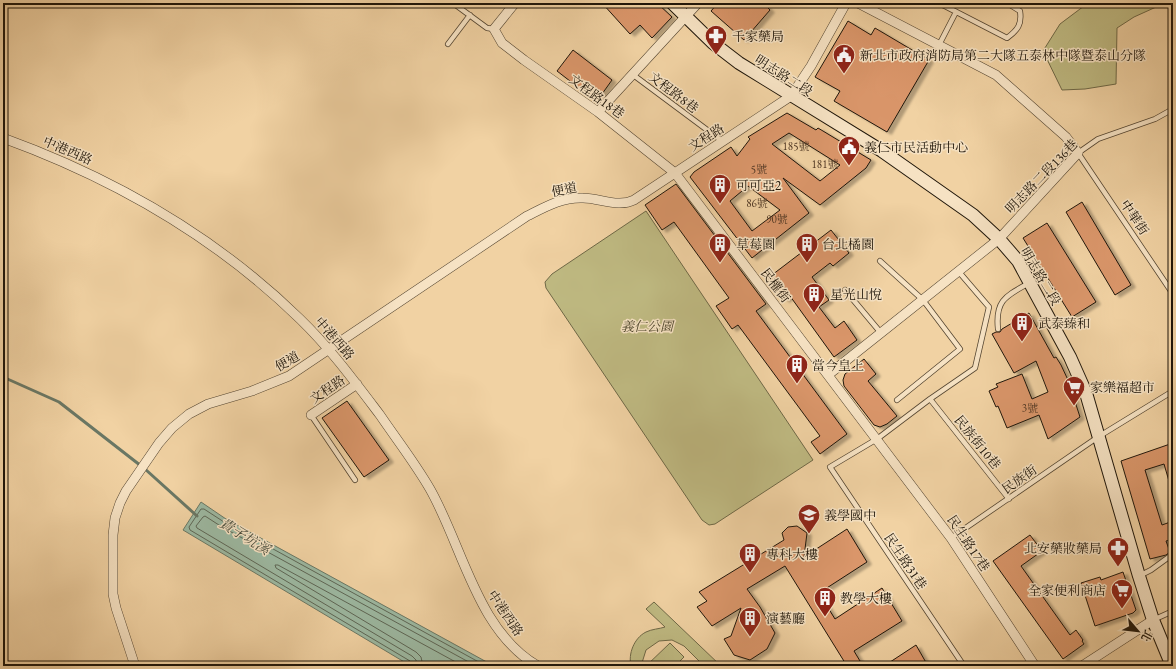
<svg xmlns="http://www.w3.org/2000/svg" width="1176" height="669" viewBox="0 0 1176 669" font-family="'EB Garamond','Noto Serif TC',serif">
	<defs>
		<filter id="shadow"><feDropShadow dx="4.5" dy="2.5" stdDeviation="1" flood-color="#0004"/></filter>
	</defs>
	<rect width="100%" height="100%" fill="#f1d2a3"/>
	<filter id="stains"><feTurbulence type="fractalNoise" baseFrequency=".005" numOctaves="4"/><feColorMatrix values="0 0 0 0 .2 0 0 0 0 .09 0 0 0 0 .02 0 0 0 .5 -.17"/></filter>
	<radialGradient id="worn" r=".72"><stop offset=".6" stop-color="#630" stop-opacity="0"/><stop offset="1" stop-color="#630" stop-opacity=".3"/></radialGradient>
	<path fill="#bfba82" stroke="#6e6846" d="M1088 3H1165L1134 17 1117 28 1116 84 1085 89 1062 90 1043 51 1060 24Z
		M646 211 813 460 715 524 709 525 702 520 546 288 545 282 552 274Z
		M654 602 721 666H704L684 646 672 640 659 641 646 650 641 666H631C628 654 634 638 646 632 652 629 659 629 665 627L646 609Z
		M670 643 684 657 675 666H646Z"/>
	<path fill="#9cb8a1" stroke="#6a7764" d="M201 502 226 519 494 666H411L183 530Z"/>
	<g fill="none" stroke-linecap="round" stroke-linejoin="round">
		<path stroke="#5d6655" stroke-width="1" d="M412 666 410 661 190 530 189 527 201 509H204L224 522 486 666
			M417 666 416 660 412 656 197 528 196 526 203 517 205 516 222 527 476 666
			M423 666 421 657 416 652 276 568 275 565H278L463 666"/>
		<path stroke="#6a7764" stroke-width="3" d="M3 377 59 402 145 469 197 516"/>
	</g>
	<path fill="#da966b" stroke="#1e1509" fill-rule="evenodd" filter="url(#shadow)" d="M602 3H657L672 17 652 38 640 25 630 34Z
		M718 3H763L770 10 744 40 711 11Z
		M848 21 871 35 875 28 929 60 887 132 834 101 840 91 815 77Z
		M573 50 612 80 602 94 588 95 557 71Z
		M787 113 816 130 818 128 871 160 866 168 820 205 783 178 809 213 752 258 690 177 694 172 731 147 737 156 750 139 748 137ZM789 133 840 165 820 181 772 144ZM748 186 780 210 752 231 730 201Z
		M676 184 766 304 756 311 847 434 820 454 811 442 820 436 738 325 732 329 716 306 729 298 674 222 662 230 645 205Z
		M1082 202 1131 285 1115 295 1066 212Z
		M1047 223 1096 302 1072 317 1023 238Z
		M831 230 849 253 833 266 830 263 812 277 829 300 819 307 835 328 844 321 857 340 834 357 790 296 785 300 768 278Z
		M1029 313 1054 358 1056 357 1061 365 1068 380 1080 417 1048 439 1039 415 1007 428 998 406 996 407 989 391 998 387 996 384 1022 374 1032 399 1048 392 1036 361 1014 373 992 334 996 332H1000L1002 329Z
		M864 359 876 374 868 381 897 416 887 424 880 427 874 425 844 386 843 380 845 374Z
		M347 401 389 460 364 477 322 418Z
		M1173 443V488H1171L1164 464 1145 470 1162 525 1173 521V539L1166 541 1170 552 1166 555 1150 559 1121 461Z
		M797 526 807 533 804 557 847 529 867 562 819 593 835 619 882 588 902 621 854 651 863 666H847L785 566 747 589 760 607 775 633 767 649 750 660 734 655 724 639 731 636 741 608 712 626 697 607 707 601 699 592 784 540 782 533 788 527Z
		M1030 535 1042 551 1021 566 1070 635 1076 630 1083 640 1082 641 1084 644 1063 659 993 561Z
		M1123 572 1136 610 1133 613 1095 626 1081 583 1100 577 1101 580Z
		M916 645 928 666H884Z"/>
	<g fill="none" stroke-linecap="round" stroke-linejoin="round">
		<g stroke="#534430" stroke-width="6">
			<path id="service" d="M453 3 487 28 494 29
				M939 3 1007 38C1018 30 1022 24 1020 11L1007 3
				M448 44 470 15
				M939 45 956 12
				M632 74 722 141
				M1173 109 1155 119 1098 139 1078 153 1173 294
				M880 261 923 300 960 349 897 400
				M959 272 989 307 975 368 930 399 877 439 830 467 964 666
				M845 290 881 333
				M998 329C995 300 1006 296 1029 283
				M930 399 1009 499
				M311 415 355 480
				M951 538 1098 437 1173 391
				M1141 575 1151 570 1173 554
				M1153 620 1173 611"/>
		</g>
		<g stroke="#534430" stroke-width="10">
			<path id="minor" d="M515 3 494 29 502 43 524 60 598 112 675 173 951 538 1035 666
				M598 112 698 3
				M3 138C113 178 216 237 300 319 330 348 355 382 380 415 397 440 415 463 430 489 463 547 477 631 538 666
				M828 375 999 239 1078 153 1066 137 996 75 858 3
				M311 415 357 384
				M135 666 116 608 113 594V535L115 518 120 503 126 491 159 443 172 428 189 414 208 404 252 391 289 376 527 216C545 207 562 197 583 198 600 198 618 208 634 200L791 96 811 66 846 3
				M1082 666 1153 620"/>
		</g>
		<g stroke="#1e1509" stroke-width="14">
			<path id="secondary" d="M672 3 713 43 739 63 882 151 973 215 999 239 1018 261 1070 357 1086 393 1139 576 1153 620 1172 666"/>
		</g>
		<use href="#service" stroke="#f6e2c3" stroke-width="4.5"/>
		<use href="#minor" stroke="#f6e2c3" stroke-width="9"/>
		<use href="#secondary" stroke="#f6e2c3" stroke-width="12"/>
	</g>
	<defs>
		<g id="pharmacy-pin" transform="scale(1.15)"><path d="M0 17L-7.5 6A9.5 9.5 0 1 1 7.5 6Z" fill="#8f2418" stroke="#f6e2c3"/><path d="M-2-6h4v4h4v4h-4v4h-4v-4h-4v-4h4Z" fill="#fff"/></g>
		<g id="civic-pin" transform="scale(1.15)"><path d="M0 17L-7.5 6A9.5 9.5 0 1 1 7.5 6Z" fill="#8f2418" stroke="#f6e2c3"/><path d="M-.6-6.5H3V-4.5H.6V-3L4-1V1h2V6H-6V1h2V-1L-.6-3ZM-1.2 2.5V6h2.4V2.5Z" fill="#fff"/></g>
		<g id="building-pin" transform="scale(1.15)"><path d="M0 17L-7.5 6A9.5 9.5 0 1 1 7.5 6Z" fill="#8f2418" stroke="#f6e2c3"/><path d="M-4-6H4V6H1V3H-1V6H-4ZM-2.5-4.3h1.7v1.8h-1.7ZM.8-4.3h1.7v1.8H.8ZM-2.5-1h1.7V.8h-1.7ZM.8-1h1.7V.8H.8Z" fill="#fff"/></g>
		<g id="supermarket-pin" transform="scale(1.15)"><path d="M0 17L-7.5 6A9.5 9.5 0 1 1 7.5 6Z" fill="#8f2418" stroke="#f6e2c3"/><path d="M-6-5.5h2.5l.6 2H6L4.5 2H-2.5L-4.4-4H-6ZM-1.5 3.2a1.3 1.3 0 1 0 .1 0ZM3 3.2a1.3 1.3 0 1 0 .1 0Z" fill="#fff"/></g>
		<g id="school-pin" transform="scale(1.15)"><path d="M0 17L-7.5 6A9.5 9.5 0 1 1 7.5 6Z" fill="#8f2418" stroke="#f6e2c3"/><path d="M0-5L7-2L0 1L-7-2ZM-4 1L0 2.5L4 1V4Q0 6-4 4Z" fill="#fff"/></g>
	</defs>
	<g fill-rule="evenodd">
		<use href="#pharmacy-pin" x="716" y="36"/>
		<use href="#civic-pin" x="844" y="55"/>
		<use href="#civic-pin" x="849" y="147"/>
		<use href="#building-pin" x="720" y="185"/>
		<use href="#building-pin" x="720" y="244"/>
		<use href="#building-pin" x="807" y="244"/>
		<use href="#building-pin" x="814" y="294"/>
		<use href="#building-pin" x="1022" y="323"/>
		<use href="#building-pin" x="797" y="365"/>
		<use href="#supermarket-pin" x="1074" y="387"/>
		<use href="#school-pin" x="809" y="515"/>
		<use href="#pharmacy-pin" x="1118" y="548"/>
		<use href="#building-pin" x="750" y="554"/>
		<use href="#supermarket-pin" x="1122" y="590"/>
		<use href="#building-pin" x="825" y="598"/>
		<use href="#building-pin" x="750" y="618"/>
	</g>
	<g text-anchor="middle" stroke-width="3" stroke-linejoin="round" paint-order="stroke">
		<g font-size="11" fill="#4d3522">
			<text x="796" y="150">185號</text>
			<text x="825" y="168">181號</text>
			<text x="759" y="173">5號</text>
			<text x="757" y="207">86號</text>
			<text x="777" y="223">90號</text>
			<text x="1030" y="412">3號</text>
		</g>
		<g font-size="13" fill="#1e1509" stroke="#f6e2c3" text-anchor="start">
			<text x="732" y="41">千家藥局</text>
			<text x="860" y="60">新北市政府消防局第二大隊五泰林中隊暨泰山分隊</text>
			<text x="864" y="152">義仁市民活動中心</text>
			<text x="736" y="190">可可亞2</text>
			<text x="736" y="249">草莓園</text>
			<text x="822" y="249">台北橘園</text>
			<text x="830" y="299">星光山悅</text>
			<text x="1038" y="328">武泰臻和</text>
			<text x="812" y="370">當今皇上</text>
			<text x="1090" y="392">家樂福超市</text>
			<text x="824" y="520">義學國中</text>
			<text x="1102" y="553" text-anchor="end">北安藥妝藥局</text>
			<text x="766" y="559">專科大樓</text>
			<text x="1106" y="595" text-anchor="end">全家便利商店</text>
			<text x="840" y="603">教學大樓</text>
			<text x="766" y="623">演藝廳</text>
		</g>
		<g font-size="13" fill="#1e1509" stroke="#f6e2c3">
			<text transform="translate(784 75) rotate(32)" y="5">明志路二段</text>
			<text transform="translate(674 92) rotate(37)" y="5">文程路8巷</text>
			<text transform="translate(597 96) rotate(36)" y="5">文程路18巷</text>
			<text transform="translate(706 137) rotate(-33)" y="5">文程路</text>
			<text transform="translate(68 150) rotate(23)" y="5">中港西路</text>
			<text transform="translate(1041 176) rotate(-46)" y="5">明志路二段136巷</text>
			<text transform="translate(564 189) rotate(-11)" y="5">便道</text>
			<text transform="translate(1135 217) rotate(56)" y="5">中華街</text>
			<text transform="translate(1041 276) rotate(59)" y="5">明志路二段</text>
			<text transform="translate(776 285) rotate(53)" y="5">民權街</text>
			<text transform="translate(335 338) rotate(49)" y="5">中港西路</text>
			<text transform="translate(287 361) rotate(-30)" y="5">便道</text>
			<text transform="translate(327 389) rotate(-34)" y="5">文程路</text>
			<text transform="translate(978 442) rotate(51)" y="5">民族街10巷</text>
			<text transform="translate(1019 479) rotate(-35)" y="5">民族街</text>
			<text transform="translate(969 543) rotate(56)" y="5">民生路17巷</text>
			<text transform="translate(906 561) rotate(56)" y="5">民生路31巷</text>
			<text transform="translate(506 613) rotate(56)" y="5">中港西路</text>
		</g>
		<g font-size="13" font-style="italic" fill="#4e472d" stroke="#f6e2c3">
			<text x="647" y="331">義仁公園</text>
		</g>
		<g font-size="14" font-style="italic" fill="#4a4e3e" stroke="#f6e2c3">
			<text transform="translate(245 536) rotate(32)" y="5">貴子坑溪</text>
		</g>
	</g>
	<rect width="1176" height="669" fill="none" stroke="#f1d2a3" stroke-width="16"/>
	<rect x="4" y="4" width="1168" height="661" fill="none" stroke="#1e1509" stroke-width="2"/>
	<rect x="8" y="8" width="1160" height="653" fill="none" stroke="#1e1509"/>
	<g transform="translate(1138 631) rotate(118)" stroke="#f6e2c3" stroke-width="3" paint-order="stroke">
	<path d="M0-3L7 15L0 10L-7 15Z" fill="#1e1509"/>
	<text y="-6" font-size="11" font-weight="bold" text-anchor="middle" fill="#1e1509">北</text>
	</g>
	<rect width="100%" height="100%" filter="url(#stains)"/>
	<rect width="100%" height="100%" fill="url(#worn)"/>
</svg>
